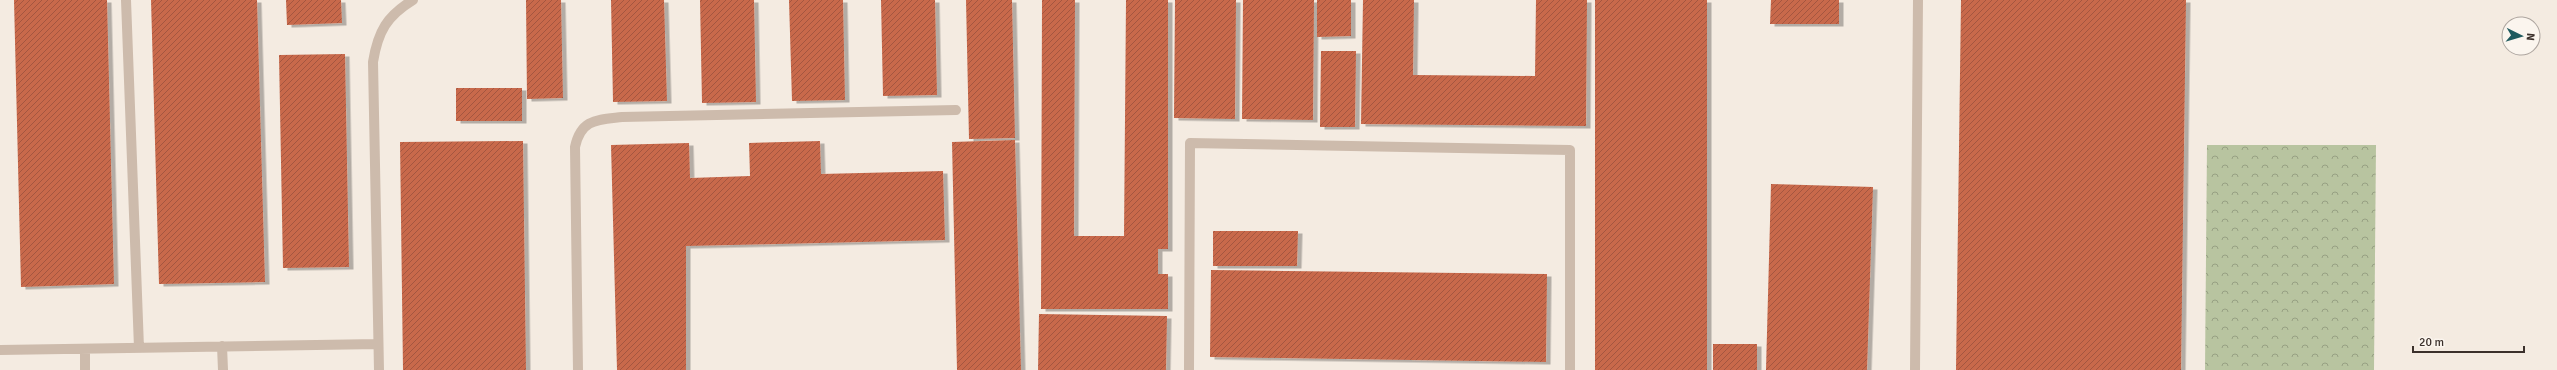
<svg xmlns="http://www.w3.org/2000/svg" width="2557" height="370" viewBox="0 0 2557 370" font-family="Signika,sans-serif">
	<defs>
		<pattern id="forest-crowns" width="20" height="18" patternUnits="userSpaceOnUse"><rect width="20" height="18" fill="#b8c4a0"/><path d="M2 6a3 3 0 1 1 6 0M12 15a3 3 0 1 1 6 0" fill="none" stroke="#97a083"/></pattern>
		<pattern id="building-hatch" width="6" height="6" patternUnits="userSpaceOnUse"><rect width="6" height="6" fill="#c8694b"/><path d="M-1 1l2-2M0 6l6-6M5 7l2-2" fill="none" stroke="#a4573f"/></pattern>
		<filter id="shadow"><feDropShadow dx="4.5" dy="2.5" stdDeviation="0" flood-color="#0004"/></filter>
	</defs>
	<rect width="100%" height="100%" fill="#f4ebe1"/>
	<path fill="url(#forest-crowns)" d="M2207 145H2376L2374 370H2205Z"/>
	<path fill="url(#building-hatch)" filter="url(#shadow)" d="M14 0H107L114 284 21 287Z
		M151 0H257L265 282 159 284Z
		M286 0H341L342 23 287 25Z
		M526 0H561L563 98 527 99Z
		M611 0H664L667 101 613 102Z
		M700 0H754L756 102 702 103Z
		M789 0H843L845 100 792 101Z
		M881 0H935L937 95 883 96Z
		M966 0H1012L1015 138 969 139Z
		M1042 0H1075L1074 236H1124L1126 0H1168V249H1158V274H1168V309H1041Z
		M1175 0H1236L1235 119 1174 118Z
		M1243 0H1314L1313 120 1242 119Z
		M1317 0H1351V36L1317 37Z
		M1363 0H1414L1413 75 1535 76 1536 0H1587L1586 126 1361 124Z
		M1595 0H1707V370H1595Z
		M1771 0H1839V24H1770Z
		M1961 0H2186L2181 370H1956Z
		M1321 51H1356L1355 127H1320Z
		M345 54 349 267 283 268 279 55Z
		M456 88H522V121H456Z
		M1015 140 1021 370H957L952 142Z
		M523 141 526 370H403L400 142Z
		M820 141 821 174 943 171 945 240 686 246V370H617L611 145 689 143 690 178 750 176 749 143Z
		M1771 184 1873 187 1867 370H1766Z
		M1213 231H1298L1297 266H1213Z
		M1211 270 1547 274 1546 362 1210 357Z
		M1039 314 1167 316 1166 370H1038Z
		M1713 344H1757V370H1713Z"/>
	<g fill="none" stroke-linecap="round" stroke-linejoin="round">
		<path stroke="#cdbbac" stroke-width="10" d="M126 0 139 348
			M222 346 223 370
			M85 349V370
			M0 350 378 344
			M379 370 373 62C378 31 387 16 413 0
			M578 370 575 147C581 119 597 120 622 117L956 110
			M1189 370 1190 143 1570 150V370
			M1915 370 1918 0"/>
	</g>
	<g transform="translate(2521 36) rotate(95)"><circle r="19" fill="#fbf5ee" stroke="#aea6a0"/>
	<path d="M0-3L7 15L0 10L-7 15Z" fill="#1f5a5e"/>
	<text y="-6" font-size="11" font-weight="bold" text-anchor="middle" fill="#3b302b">N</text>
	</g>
	<path d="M2413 346v6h111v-6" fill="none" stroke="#3b302b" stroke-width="2"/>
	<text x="2419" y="346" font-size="12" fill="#3b302b" stroke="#fbf5ee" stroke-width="3" paint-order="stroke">20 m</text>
</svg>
